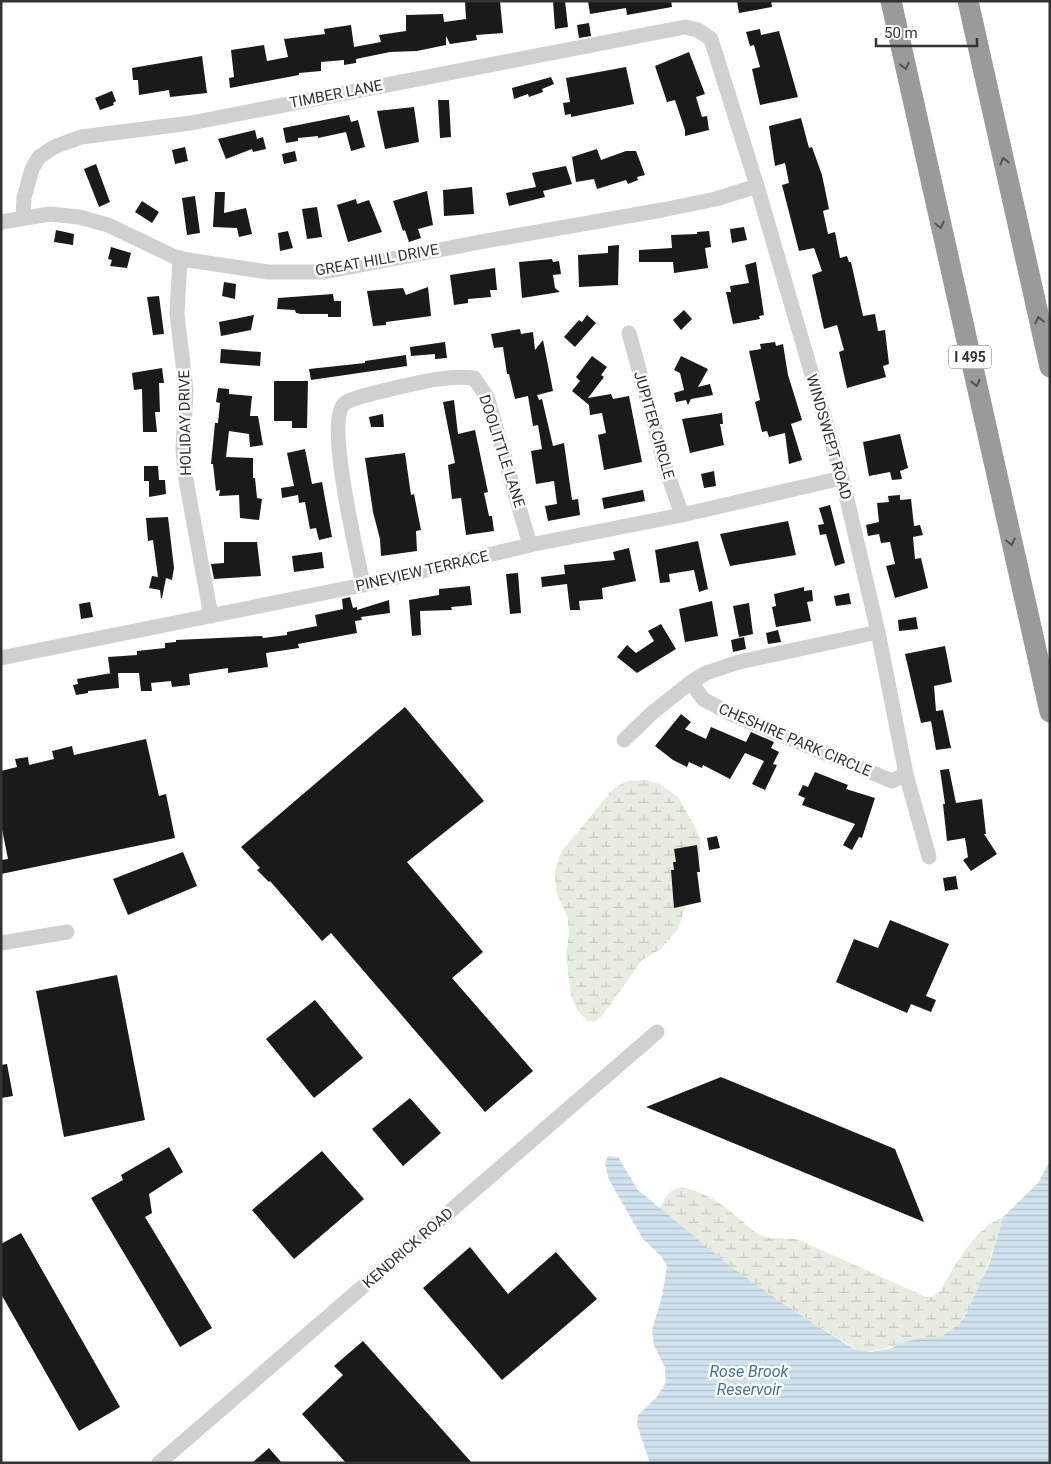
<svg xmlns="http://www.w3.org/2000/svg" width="1051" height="1464" viewBox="0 0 1051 1464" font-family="Roboto,sans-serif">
	<defs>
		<pattern id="wetland-marsh" width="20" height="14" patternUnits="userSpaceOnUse" patternTransform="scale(1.25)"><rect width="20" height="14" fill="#e6ecdf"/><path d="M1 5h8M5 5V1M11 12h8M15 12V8" fill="none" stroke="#c6cbc0"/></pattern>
		<pattern id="water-rules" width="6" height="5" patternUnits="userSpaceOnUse" patternTransform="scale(1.25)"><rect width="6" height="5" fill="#cfe2ee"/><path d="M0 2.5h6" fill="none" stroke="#b2c2cd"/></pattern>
	</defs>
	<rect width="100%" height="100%" fill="#fff"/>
	<path fill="url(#wetland-marsh)" d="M645 780 660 784 678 797 694 825 700 838V861L678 929 661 949 642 960 602 1016 594 1022 587 1021 578 1011 571 996 566 953 569 936 568 919 556 891 555 871 561 852 613 789 626 781Z
		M682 1187C702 1191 720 1202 736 1216 744 1222 752 1231 760 1235 773 1241 786 1237 799 1240L926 1297H932L940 1291C955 1265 974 1229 1003 1217 994 1246 974 1317 948 1334 937 1341 923 1338 911 1341 892 1345 879 1353 859 1351L779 1301 730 1266 659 1208C666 1197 669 1189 682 1187Z"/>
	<path fill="url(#water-rules)" d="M608 1156 618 1157 638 1190 730 1266 779 1301 854 1349 871 1352 892 1348 900 1343 916 1339 941 1337 959 1324 965 1316 990 1262 1003 1217 1038 1183 1050 1161V1463H650L637 1425 638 1415 657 1397 666 1382 665 1368 654 1345 652 1330 662 1296 667 1266 661 1256 643 1239 609 1180 605 1164Z"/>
	<path fill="#1a1a1a" d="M465 1H500L503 33 476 35 477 40 450 44 446 36V45L417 51 390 52 356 59V63L344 65V60L321 62V71L299 73V75L230 88 229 78 234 77 231 50 264 45 267 61 288 57 284 39 325 34 324 29 351 25 354 47 381 42 379 35 406 31V15L443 14 444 22 466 19Z
		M553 1H565L568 27 555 29Z
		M588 1H671L672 7 627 15 626 8 590 14Z
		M737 1H771L772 7 739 13Z
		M589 23 591 36 579 38 577 25Z
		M760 29 761 35 779 31 798 97 760 105 752 69 760 67 754 45 750 46 746 32Z
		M689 52 705 94 696 97 702 117 707 116 709 130 685 136V130L675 100 667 102 655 66Z
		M202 56 207 93 170 97 169 90 139 95 138 80H133L132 68Z
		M626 67 634 104 571 117V114L565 115 563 103 570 102 566 78Z
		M551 77 554 84 542 89 543 92 529 97 528 94 514 99 512 88Z
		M112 91 116 101 113 103 114 105 100 110 95 98Z
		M438 100H449L451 137 440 138Z
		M414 107 419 142 385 149 377 111Z
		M349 115 351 122 358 120 365 147 351 151 346 132 318 138V136L298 138V141L286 143 283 128Z
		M801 118 809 148 812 147 822 175 829 209 823 211 828 234 835 232 840 258 847 256 849 262H851L863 316 875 314 878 331 885 330 889 364 883 366 886 377 847 388 839 352 844 350 837 325 824 329 812 275 822 271 814 248 799 251 782 185 789 183 785 163 775 166 769 126Z
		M255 130 257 139 263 137 266 149 253 152 252 149 226 159 218 139Z
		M185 147 188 161 175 164 172 150Z
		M597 149 601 160 626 151H636L645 175 637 177 638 180 628 184 626 180 597 189 594 179 576 182 572 157Z
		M295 151 297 161 284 164 282 154Z
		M96 164 110 202 99 207 84 169Z
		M566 166 572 184 543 191 545 197 509 206 506 193 536 187 532 173Z
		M472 187 474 214 444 216 443 190Z
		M427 191 433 225 418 229 421 238 409 242 405 230 403 231 393 201Z
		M215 192H225L224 213 246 208 252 234 239 237 237 228 213 227Z
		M195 196 200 233 187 235 182 198Z
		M356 199 357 204 369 200 382 232 348 242 337 205Z
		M142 201 159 212 152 223 135 212Z
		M317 207 322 237 307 239 302 209Z
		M744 227 747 240 732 243 730 229Z
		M56 230 74 234 73 245 54 242Z
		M288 231 293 248 280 251 278 233Z
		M709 231 711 247 705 248 708 268 674 273 673 262H639V250L672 248 671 235 697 234V232Z
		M619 245 618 285 579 287 578 255 608 253V246Z
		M111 247 131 253 127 268 110 266 112 260 108 259Z
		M552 259 553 262 559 261 561 274 553 275 555 288 560 292 522 298 519 262Z
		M756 262 764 315 759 316 760 319 733 324 726 292H731L730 286 749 283 745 265Z
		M495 268 497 290H490L491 297 468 299V303L454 305 450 275Z
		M224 282 236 284 235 299 222 296Z
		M428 287 431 316 386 322V325L373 326 367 291 403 288 406 295Z
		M333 294 334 301H341V317H328V314H301L296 313 295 310 277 309 278 298Z
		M159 296 164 334 153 335 147 297Z
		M684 310 692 319 681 330 673 320Z
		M254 315 251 330 221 336 219 322Z
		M587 315 596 323 575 347 564 337 579 320 582 322Z
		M520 329 521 334 533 332 535 350 543 340 553 391 537 395 539 400 542 399 553 446 564 443 572 500 578 499 580 515 548 521 545 506 557 504 554 481 536 484 531 451 542 449 538 425 533 426 528 396 515 399 509 374H507L503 347 494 348 491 334Z
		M445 342 447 358 435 359V354L411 356 410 347Z
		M775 342 776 346 783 344 788 375 802 420 791 424 802 460 789 464 785 433 769 437 767 431 762 432 755 402 760 400 749 351 761 349 760 344Z
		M221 349 261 352 260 366 220 363Z
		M406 355 407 366 311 380 309 369 365 363V361Z
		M592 356 607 367 601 375 604 377 588 398 611 394 613 399 629 396 642 462 604 470 598 435 606 433 602 413 590 415 589 405 572 391 580 381 576 377Z
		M681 356 708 369 698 387 710 384 713 395 691 399 688 405 686 400 676 402 674 393 684 390 680 373 674 370Z
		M162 368 164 383H159L160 412H155L157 432H143L142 389 134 390 132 373Z
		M274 381H308L307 428H292V421H274Z
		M218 388 229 389V394L252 396 250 416H258L263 445 250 447 249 434 229 431 226 457 253 458V478H255L257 498 262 499 259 520 240 518 239 495 219 496 220 490 216 491 213 464H211L215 423H218L220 403 216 402Z
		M454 400 458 434 475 430 488 492 484 493 489 516H492L494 531 466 535 461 498 452 499 448 465 455 463 443 402Z
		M722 413 723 424H720L724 445 690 453 682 419Z
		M383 414 384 427H371L369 417Z
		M900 434 908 468 900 471 902 479 892 480 890 472 869 476 863 442Z
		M305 449 312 484 322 482 332 537 319 540 316 528 310 529 305 502 299 503 298 495 282 498 281 488 294 486 287 453Z
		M405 453 411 495 414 494 421 530 416 531 417 551 381 556 380 539 373 512 365 458Z
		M144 466H158L159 480H165L166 494 149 497V481H144Z
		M714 471 716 486 704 488 701 474Z
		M643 490 645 501 604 509 602 498Z
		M900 495V500L911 499 914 526 920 525 923 535 913 537 915 559 921 558 928 588 895 598 886 566 895 564 890 542 881 543 879 534 868 536 866 525 879 522 877 503 889 502 888 496Z
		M830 505 845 563 835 566 826 534 820 535 818 525 824 524 819 508Z
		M168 517 174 568 172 580 166 578 162 598H161L160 590 149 588 152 576 158 577 153 540 148 541 146 518Z
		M788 521 796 555 730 566 720 534Z
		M698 541 708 589 699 592 694 570 669 574 670 582 660 583 655 550Z
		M224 542H257L261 576 214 579 211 564 224 563Z
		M629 548 636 581 602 588 603 599 579 601 580 610H570L567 584 542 587 541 577 565 574 564 565 615 560 613 552Z
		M322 552 324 568 294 572 292 556Z
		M518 573 521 613 510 614 506 574Z
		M470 586 472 605 451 607 452 610 420 611 421 635 412 636 409 600 439 595V589Z
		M804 587V591L812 590 813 601 807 602 811 621 776 627 772 607 776 606 774 594Z
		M849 593 851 604 836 606 834 596Z
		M350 597 353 608 357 607V610L389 600 390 613 361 617 362 620 355 621 357 633 298 644 299 648 266 653 268 667 228 673V668L189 674 190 685 172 687 171 681 151 683 152 691H141L139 673H118L119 688 88 691V693L76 695 73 685 78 684 77 679 112 673H110L108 657 137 655V651L165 648V643L176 642V640L262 636 263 638 287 635V632L317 626 315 615 343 609 342 599Z
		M712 601 718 636 685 642 679 609Z
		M90 602 93 617 81 619 79 604Z
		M749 603 753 634 739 637 733 606Z
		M916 617 918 629 899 631 898 620Z
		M661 624 676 649 637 673 617 657 627 645 636 653 654 641 648 631Z
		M778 630 781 642 768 644 766 633Z
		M744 637 746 649 733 652 731 640Z
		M945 646 952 682 934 686 936 711 943 710 951 748 936 750 931 721 921 723 905 654Z
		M405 707 484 801 407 862 483 952 452 978 533 1071 485 1112 331 933 322 941 270 881 269 882 257 870 260 868 241 847Z
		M681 714 691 722 685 729 706 739 711 727 746 742 751 732 774 742 771 748 779 752 773 764 777 765 765 790 752 784 764 761 745 753 730 779 703 765 702 768 689 762 687 767 673 760 655 746Z
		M146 739 159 796 166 794 175 838 1 874V860L8 859 1 824V771L17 767 15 759 28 757 29 765 54 759 52 751 72 746 74 755Z
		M949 769 956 803 982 799 986 834H984L997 854 971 871 963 860 968 857 965 838 947 841 943 804H945L940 770Z
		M815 772 848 785 846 789 875 798 862 838 859 837 852 850 843 845 855 824 802 805 805 798 798 795 803 785 808 787Z
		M717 836 720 848 709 850 707 838Z
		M697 845 700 872H697L701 902 674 908 671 870H674L673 862H676L674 849Z
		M183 852 197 886 128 915 113 879Z
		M956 876 958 889 945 891 943 878Z
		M890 920 949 944 926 996 936 1000 931 1012 911 1004 907 1013 836 982 854 939 878 948Z
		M117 975 145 1120 64 1137 36 991Z
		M315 1000 363 1058 314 1098 266 1039Z
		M7 1064 13 1096 1 1098V1065Z
		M721 1077 895 1149 924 1222 646 1107Z
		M410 1098 441 1133 403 1166 372 1129Z
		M169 1147 183 1172 149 1194 152 1213 145 1217 212 1328 180 1347 91 1198 123 1180 121 1175Z
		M322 1151 364 1199 294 1259 252 1210Z
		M21 1233 120 1407 79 1431 1 1294V1244Z
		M470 1247 508 1294 556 1252 597 1299 502 1380 423 1288Z
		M363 1341 472 1463H346L302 1414 343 1375 334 1366Z
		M269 1448 282 1463H252Z"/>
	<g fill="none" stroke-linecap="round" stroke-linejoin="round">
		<path stroke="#d0d0d0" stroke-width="15" d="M23 217 24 198 32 169 39 157 54 147 81 137 191 123 685 27 698 30 711 39 757 186 842 478 878 632 906 774 929 857
			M1 222 50 214 79 217 108 225 175 257 188 260 268 272H324L480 242 662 210 716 199 757 186
			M180 258 177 314 186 390 183 450 186 480 211 616
			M629 333 666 469 682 515
			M363 585C358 556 324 420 345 403 353 397 384 391 395 388 421 382 447 375 474 378L487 397 530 545
			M1 658 363 585 530 545 682 515 842 478
			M691 682 703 699 729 713 892 781 906 774
			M624 740 652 713 691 682 706 673 739 662 878 632
			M1 943 67 932
			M159 1463 657 1032"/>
		<path stroke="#9a9a9a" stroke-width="21" d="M891 1 1050 712
			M968 1 1050 367"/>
	</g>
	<defs><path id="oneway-chevron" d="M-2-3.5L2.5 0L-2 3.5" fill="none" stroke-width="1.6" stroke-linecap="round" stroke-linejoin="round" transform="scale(1.25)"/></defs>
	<g stroke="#525252">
		<use href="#oneway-chevron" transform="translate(905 66) rotate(77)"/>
		<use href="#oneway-chevron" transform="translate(1004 161) rotate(-103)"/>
		<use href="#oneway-chevron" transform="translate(940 225) rotate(77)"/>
		<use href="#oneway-chevron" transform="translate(1039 320) rotate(-103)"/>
		<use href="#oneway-chevron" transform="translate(976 383) rotate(77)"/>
		<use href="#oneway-chevron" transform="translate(1011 542) rotate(78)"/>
	</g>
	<g text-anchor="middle" stroke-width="5" stroke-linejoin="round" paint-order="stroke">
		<rect fill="#fff" stroke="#707070" stroke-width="1" x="949" y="345.5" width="42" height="23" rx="4"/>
		<g font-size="14" font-weight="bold" fill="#333">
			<text x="970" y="362">I 495</text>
		</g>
		<g font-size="15" fill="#333" stroke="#fff">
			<text transform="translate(336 94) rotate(-11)" y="5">TIMBER LANE</text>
			<text transform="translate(377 260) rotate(-10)" y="5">GREAT HILL DRIVE</text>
			<text transform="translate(185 423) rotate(-91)" y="5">HOLIDAY DRIVE</text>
			<text transform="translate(654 425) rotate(74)" y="5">JUPITER CIRCLE</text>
			<text transform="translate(829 437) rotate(74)" y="5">WINDSWEPT ROAD</text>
			<text transform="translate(502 451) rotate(72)" y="5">DOOLITTLE LANE</text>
			<text transform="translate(422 571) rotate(-13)" y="5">PINEVIEW TERRACE</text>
			<text transform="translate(795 740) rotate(23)" y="5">CHESHIRE PARK CIRCLE</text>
			<text transform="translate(408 1248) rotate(-41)" y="5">KENDRICK ROAD</text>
		</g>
		<g font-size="16" font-style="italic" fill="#3f7597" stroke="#fff">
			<text x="749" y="1377">Rose Brook<tspan x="749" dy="18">Reservoir</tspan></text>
		</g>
	</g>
	<rect width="1051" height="1464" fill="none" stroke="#333333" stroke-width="5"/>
	<path d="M876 38v8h101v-8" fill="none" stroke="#333333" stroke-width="2.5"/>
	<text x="884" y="38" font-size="15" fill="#333333" stroke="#ffffff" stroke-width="4" paint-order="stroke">50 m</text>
</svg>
